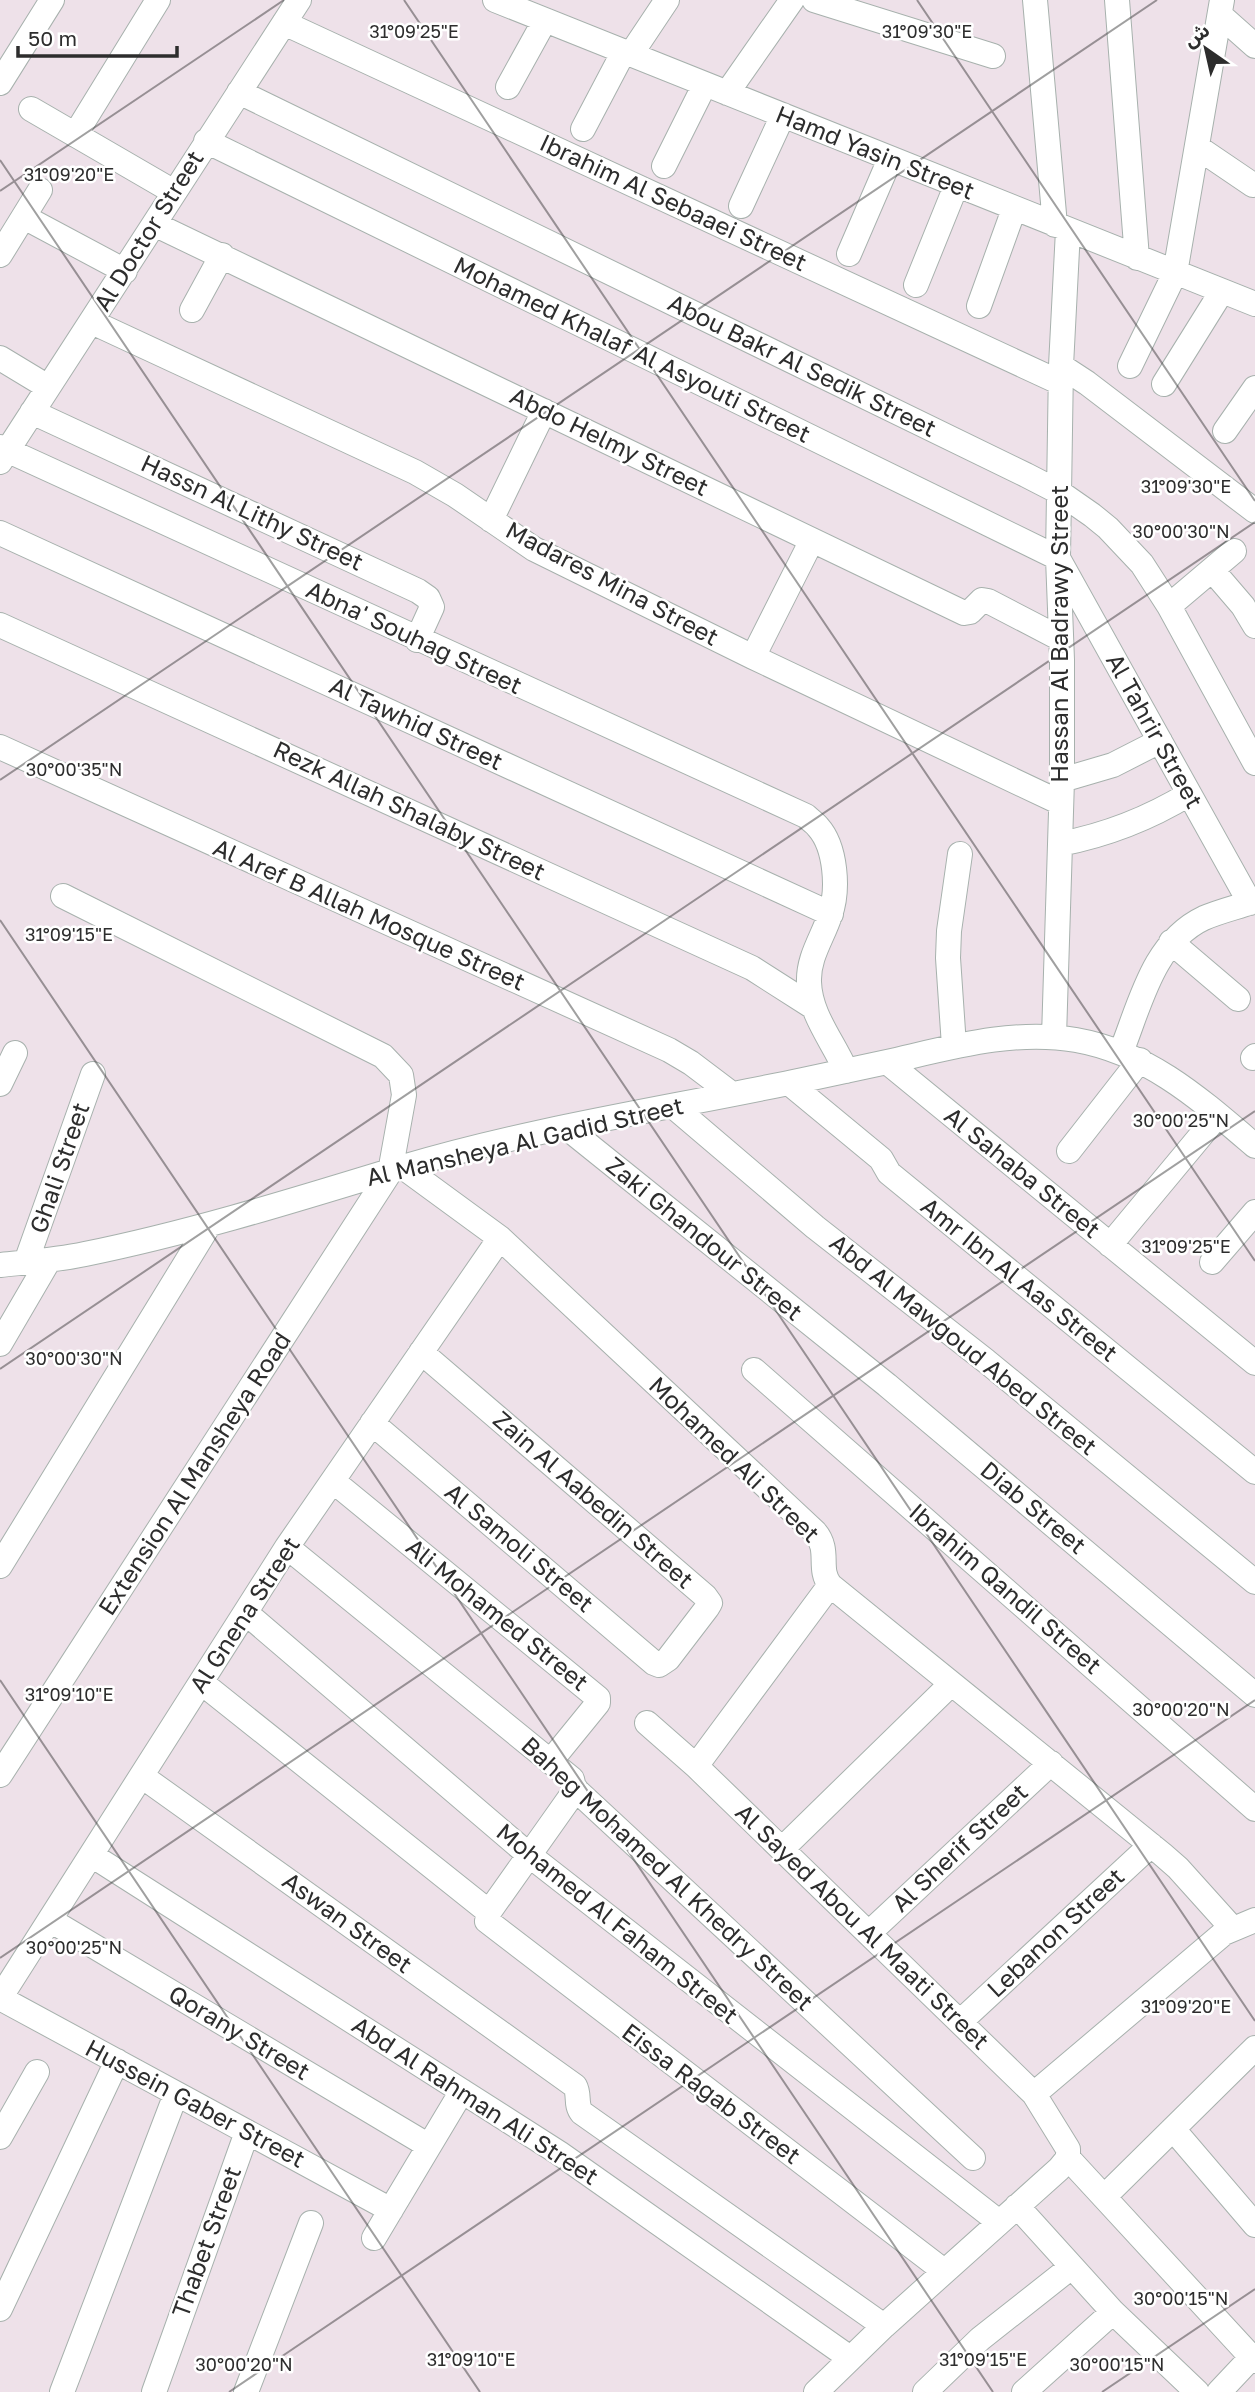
<svg xmlns="http://www.w3.org/2000/svg" width="1255" height="2392" viewBox="0 0 1255 2392" font-family="'Golos Text','Noto Sans Arabic',sans-serif">
	<rect width="100%" height="100%" fill="#eee1e9"/>
	<g fill="none" stroke-linecap="round" stroke-linejoin="round">
		<g stroke="#a7b1ad" stroke-width="26">
			<path id="minor" d="M495 0 1255 304
				M814 0 993 56
				M1035 0 1055 225
				M1117 0 1137 258
				M1220 15 1255 46
				M284 23 1061 383
				M631 54 667 0
				M0 83 52 0
				M508 87 545 20
				M239 92 1026 475 1059 492 1092 515 1108 528 1142 564 1169 606 1255 763
				M727 93 792 0
				M31 109 174 192
				M583 129 624 51
				M75 135 158 0
				M206 141 1058 558 1250 903
				M1197 147 1253 185
				M664 166 705 84
				M741 206 783 115
				M24 217 125 271
				M154 224 964 613 970 612 982 600 988 601 1061 639
				M849 254 890 159
				M0 255 40 190
				M916 285 956 186
				M979 306 1014 209
				M192 310 222 255
				M92 322 415 472 455 495 534 549 753 657 1061 803
				M0 358 48 387
				M1061 366 1087 383 1255 511
				M1130 366 1175 273 1222 0
				M1164 384 1222 291
				M32 412 418 591 428 598 432 607 417 640
				M1225 431 1255 388
				M0 447 806 816C810 820 815 823 818 827 836 847 839 890 830 915 823 937 808 957 809 982 810 1015 833 1041 846 1071
				M0 462 299 0
				M491 520 544 411
				M0 533 831 914
				M1213 571 1243 606 1255 626
				M1169 606 1234 551
				M0 625 752 968 813 1007
				M753 657 812 540
				M0 747 669 1050 691 1063 732 1094
				M1062 780 1113 765 1160 741
				M1060 844C1107 835 1148 819 1189 794
				M1171 942 1238 999
				M1054 1037 1062 780V660L1058 558 1061 366 1068 230
				M954 1046 948 958 949 931 960 854
				M1121 1052C1140 1005 1153 942 1204 918 1220 911 1238 907 1255 901
				M1253 1058 1255 1056
				M887 1062 1255 1363
				M789 1083 881 1159 889 1173 1255 1472
				M0 1084 15 1053
				M673 1106 815 1227 986 1361 1255 1582
				M566 1127 887 1385 1255 1695
				M1069 1151 1140 1060
				M403 1167 500 1238 815 1532C831 1551 817 1568 830 1585L1162 1854 1178 1868 1232 1928
				M1110 1245 1218 1115
				M26 1262 93 1074
				M1212 1262 1255 1212
				M0 1265C28 1262 57 1260 85 1254 193 1232 298 1199 403 1167 534 1128 670 1108 803 1080 831 1074 859 1068 887 1062 949 1048 1012 1029 1076 1040 1149 1053 1200 1099 1255 1146
				M0 1344 49 1260
				M754 1370 1255 1809
				M372 1423 654 1663 659 1665 668 1659 707 1608 710 1603 705 1596 421 1352
				M333 1481 598 1698V1703L550 1762
				M287 1547 572 1779 574 1788 973 2158
				M0 1566 209 1225
				M246 1613 529 1855 999 2222
				M202 1683 489 1912
				M647 1723 696 1766 1034 2094 1068 2149V2158L1059 2169 884 2326 816 2392
				M696 1766 830 1585
				M0 1775 390 1172 404 1095 401 1075 383 1056 63 896
				M143 1777 575 2086C580 2095 575 2105 582 2113L884 2326
				M576 1789 489 1912 487 1921 944 2271
				M782 1849 951 1684
				M93 1856 559 2153 850 2358
				M50 1920 429 2146
				M869 1933 1051 1763
				M0 1998 287 1547 500 1238
				M0 1998 391 2210
				M961 2021 1151 1845
				M1034 2094 1224 1933 1255 1920
				M1173 2129 1255 2225
				M0 2137 37 2072
				M1068 2158 1255 2361
				M1104 2197 1255 2048
				M1017 2206 1113 2312 1197 2392
				M374 2238 462 2091
				M0 2309 117 2061
				M62 2392 176 2094
				M154 2392 247 2132
				M246 2392 311 2223
				M925 2392 980 2339 1070 2268
				M1024 2392 1113 2312
				M1219 2392 1251 2358"/>
		</g>
		<use href="#minor" stroke="#fff" stroke-width="24"/>
	</g>
	<path fill="none" stroke="#2d2d2d" stroke-width="2" stroke-opacity="0.45" d="M404 0 1255 1261M917 0 1255 501M0 160 1255 2021M0 191 284 0M0 780 1157 0M0 920 993 2392M0 1369 1255 522M0 1680 480 2392M0 1958 1255 1111M229 2392 1255 1700M1102 2392 1255 2289"/>
	<g text-anchor="middle" stroke-width="5" stroke-linejoin="round" paint-order="stroke">
		<g font-size="24" fill="#2d2d2d" stroke="#fff">
			<text transform="translate(875 153) rotate(22)" y="8">Hamd Yasin Street</text>
			<text transform="translate(673 203) rotate(25)" y="8">Ibrahim Al Sebaaei Street</text>
			<text transform="translate(149 231) rotate(-58)" y="8">Al Doctor Street</text>
			<text transform="translate(632 350) rotate(26)" y="8">Mohamed Khalaf Al Asyouti Street</text>
			<text transform="translate(802 366) rotate(26)" y="8">Abou Bakr Al Sedik Street</text>
			<text transform="translate(609 442) rotate(26)" y="8">Abdo Helmy Street</text>
			<text transform="translate(252 513) rotate(25)" y="8">Hassn Al Lithy Street</text>
			<text transform="translate(612 584) rotate(28)" y="8">Madares Mina Street</text>
			<text transform="translate(1060 634) rotate(-90)" y="8">Hassan Al Badrawy Street</text>
			<text transform="translate(414 638) rotate(25)" y="8">Abna' Souhag Street</text>
			<text transform="translate(416 724) rotate(25)" y="8">Al Tawhid Street</text>
			<text transform="translate(1154 731) rotate(61)" y="8">Al Tahrir Street</text>
			<text transform="translate(409 811) rotate(25)" y="8">Rezk Allah Shalaby Street</text>
			<text transform="translate(369 915) rotate(24)" y="8">Al Aref B Allah Mosque Street</text>
			<text transform="translate(525 1142) rotate(-13)" y="8">Al Mansheya Al Gadid Street</text>
			<text transform="translate(60 1168) rotate(-71)" y="8">Ghali Street</text>
			<text transform="translate(1022 1173) rotate(39)" y="8">Al Sahaba Street</text>
			<text transform="translate(704 1239) rotate(39)" y="8">Zaki Ghandour Street</text>
			<text transform="translate(1019 1280) rotate(39)" y="8">Amr Ibn Al Aas Street</text>
			<text transform="translate(963 1345) rotate(39)" y="8">Abd Al Mawgoud Abed Street</text>
			<text transform="translate(734 1460) rotate(44)" y="8">Mohamed Ali Street</text>
			<text transform="translate(195 1474) rotate(-57)" y="8">Extension Al Mansheya Road</text>
			<text transform="translate(593 1500) rotate(41)" y="8">Zain Al Aabedin Street</text>
			<text transform="translate(1033 1508) rotate(40)" y="8">Diab Street</text>
			<text transform="translate(519 1548) rotate(40)" y="8">Al Samoli Street</text>
			<text transform="translate(1005 1589) rotate(41)" y="8">Ibrahim Qandil Street</text>
			<text transform="translate(245 1615) rotate(-57)" y="8">Al Gnena Street</text>
			<text transform="translate(497 1615) rotate(39)" y="8">Ali Mohamed Street</text>
			<text transform="translate(960 1848) rotate(-43)" y="8">Al Sherif Street</text>
			<text transform="translate(667 1874) rotate(43)" y="8">Baheg Mohamed Al Khedry Street</text>
			<text transform="translate(347 1923) rotate(36)" y="8">Aswan Street</text>
			<text transform="translate(617 1924) rotate(39)" y="8">Mohamed Al Faham Street</text>
			<text transform="translate(862 1927) rotate(44)" y="8">Al Sayed Abou Al Maati Street</text>
			<text transform="translate(1056 1933) rotate(-43)" y="8">Lebanon Street</text>
			<text transform="translate(239 2033) rotate(31)" y="8">Qorany Street</text>
			<text transform="translate(711 2094) rotate(37)" y="8">Eissa Ragab Street</text>
			<text transform="translate(475 2101) rotate(33)" y="8">Abd Al Rahman Ali Street</text>
			<text transform="translate(195 2104) rotate(28)" y="8">Hussein Gaber Street</text>
			<text transform="translate(207 2242) rotate(-70)" y="8">Thabet Street</text>
		</g>
	</g>
	<g font-size="18" text-anchor="middle" fill="#2d2d2d" stroke="#fff" stroke-width="5" stroke-linejoin="round" paint-order="stroke">
		<text x="414" y="38">31°09'25"E</text>
		<text x="927" y="38">31°09'30"E</text>
		<text x="69" y="181">31°09'20"E</text>
		<text x="1186" y="493">31°09'30"E</text>
		<text x="1181" y="538">30°00'30"N</text>
		<text x="74" y="776">30°00'35"N</text>
		<text x="69" y="941">31°09'15"E</text>
		<text x="1181" y="1127">30°00'25"N</text>
		<text x="1186" y="1253">31°09'25"E</text>
		<text x="74" y="1365">30°00'30"N</text>
		<text x="69" y="1701">31°09'10"E</text>
		<text x="1181" y="1716">30°00'20"N</text>
		<text x="74" y="1954">30°00'25"N</text>
		<text x="1186" y="2013">31°09'20"E</text>
		<text x="1181" y="2305">30°00'15"N</text>
		<text x="471" y="2366">31°09'10"E</text>
		<text x="983" y="2366">31°09'15"E</text>
		<text x="244" y="2371">30°00'20"N</text>
		<text x="1117" y="2371">30°00'15"N</text>
	</g>
	<g transform="translate(1206 49) rotate(326)" stroke="#ffffff" stroke-width="5" paint-order="stroke">
	<path d="M0-5L12 26L0 18L-12 26Z" fill="#2d2d2d"/>
	<text y="-10" font-size="19" font-weight="bold" text-anchor="middle" fill="#2d2d2d">ش</text>
	</g>
	<path d="M18 46v10h159v-10" fill="none" stroke="#2d2d2d" stroke-width="3.5"/>
	<text x="28" y="46" font-size="21" fill="#2d2d2d" stroke="#ffffff" stroke-width="5" paint-order="stroke">50 m</text>
</svg>
